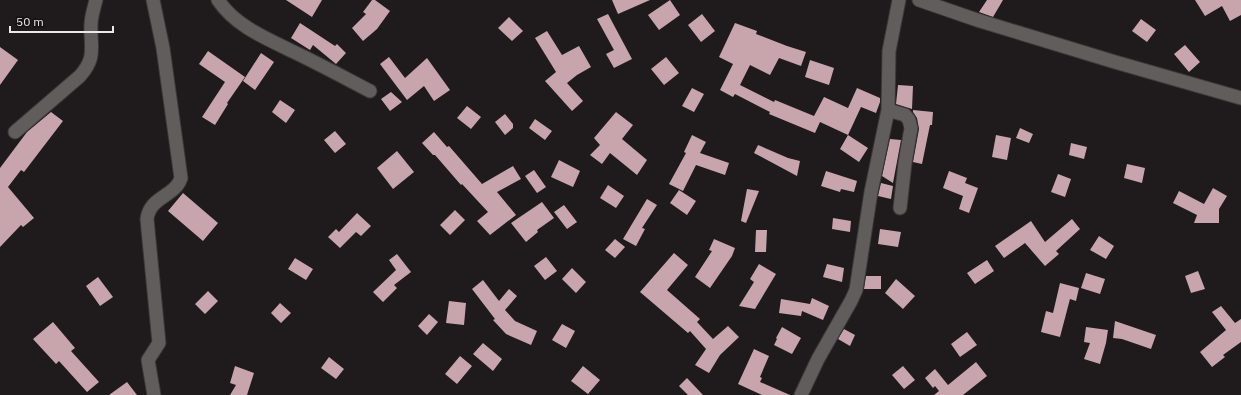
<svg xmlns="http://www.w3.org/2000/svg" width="1241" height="395" viewBox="0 0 1241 395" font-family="'IBM Plex Sans',sans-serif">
	<rect width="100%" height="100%" fill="#1f1b1c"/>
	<path fill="#c8a4ac" d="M286 0H322L312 17Z
		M372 0H375L390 11 377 29 363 41 352 28 366 14 363 12Z
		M612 0H650L618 14Z
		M670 0 680 15 659 30 648 15Z
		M987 0H1003L993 17 979 12Z
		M1195 0H1241V15L1230 21 1222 6 1205 16Z
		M608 14 632 59 614 68 606 54 614 50 597 19Z
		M702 14 715 31 701 42 688 25Z
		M509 17 523 31 512 41 498 28Z
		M1141 19 1156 30 1147 42 1132 31Z
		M300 23 335 46 337 44 346 53 336 64 313 45 310 50 291 38Z
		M735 23 757 31 756 34 787 46 806 52 801 66 779 58 770 75 750 65 740 85 774 102 775 100 814 116 824 97 848 108 857 88 880 98V102L876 113 861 107 848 135 820 122 815 133 769 114 770 112 735 94 733 97 720 90 733 64 719 57Z
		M547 31 562 55 579 46 591 67 577 75 567 83 583 101 572 111 545 81 556 72 535 38Z
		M1185 45 1200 62 1189 72 1174 54Z
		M0 47 18 60 0 85Z
		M208 51 245 77 227 103 228 104 215 125 202 117 225 82 199 64Z
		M261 53 274 62 255 90 243 81Z
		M389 57 405 78 427 58 450 90 434 101 424 86 407 100 380 64Z
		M666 57 679 73 664 85 651 69Z
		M810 60 834 68 829 85 805 77Z
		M898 85 913 86 912 109 896 104Z
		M692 88 704 94 694 112 682 106Z
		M391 92 402 102 390 111 381 99Z
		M280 100 295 110 286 123 272 112Z
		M467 106 481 117 471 129 457 118Z
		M913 110 933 112 932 125H930L922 164 913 162 919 129 917 118 913 112Z
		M51 112 63 121 24 172 21 170 8 187 34 218 23 227 21 225 0 247V168L27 132Z
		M616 112 633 125 622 139 647 160 637 175 610 153 602 164 590 155 600 145 594 138Z
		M505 114 513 124V128L505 135 495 122Z
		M535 119 552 131 545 140 529 128Z
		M1020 128 1033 134 1029 143 1016 138Z
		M335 131 346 144 335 153 324 140Z
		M434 132 447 147 449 146 482 184 513 166 521 179 497 192 516 215 490 235 477 221 488 212 462 184 461 185 435 155H433L422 143Z
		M692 135 706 142 700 153 729 163 725 175 696 165 683 191 669 184 686 153 684 152Z
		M848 135 868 148 859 162 840 149Z
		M996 135 1011 138 1007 160 992 157Z
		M890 139 901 140 893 183 882 176Z
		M1071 143 1087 147 1084 159 1069 155Z
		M758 145 788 158 800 161 797 176 754 153Z
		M397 151 414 172 393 189 377 168Z
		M559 160 580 171 573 187 551 177Z
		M1127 164 1145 168 1142 183 1124 178Z
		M534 170 546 187 537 193 525 176Z
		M826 171 857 181 854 192 841 189 840 192 821 186Z
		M949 171 967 178 965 183 978 188 969 213 959 209 963 196 943 188Z
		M1058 174 1071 179 1065 197 1051 192Z
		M881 183 893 186 891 199 878 196Z
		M608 185 624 196 616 208 600 198Z
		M1213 188 1227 196 1219 209V223H1194L1197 215 1173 203 1179 191 1204 204Z
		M747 189 759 191 746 223 741 221Z
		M679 190 696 201 687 215 670 203Z
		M183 193 218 223 203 241 168 211Z
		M647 199 657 205 642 228 645 229 636 246 623 239Z
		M542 202 554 218 537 230 538 232 526 242 511 223Z
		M564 205 577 222 567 229 554 212Z
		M455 210 465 220 450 235 440 225Z
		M357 213 371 226 361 236 356 232 340 248 328 237 336 229 339 232Z
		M833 218 851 221 850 232 832 229Z
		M1072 219 1080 229 1056 251 1059 254 1045 266 1025 243 1004 258 995 246 1031 221 1045 242Z
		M880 229 901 232 898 247 878 244Z
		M756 230H767L766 252H755Z
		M1099 236 1114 246 1106 259 1090 250Z
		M615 239 625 247 615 258 605 250Z
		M714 239 735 248 732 256 710 288 695 277 712 251 709 250Z
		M674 253 688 265 667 290 700 319 697 322 713 339 728 326 739 337 720 355 709 373 695 365 706 349 690 331 688 333 640 292Z
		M397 254 411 272 394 285 397 288 383 302 373 292 396 270 389 260Z
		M546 257 557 271 545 280 534 266Z
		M295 258 313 269 306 280 288 269Z
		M987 260 994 271 975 284 967 273Z
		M759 264 776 274 755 309 739 306 754 282 750 279Z
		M827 264 844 268 842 282 823 277Z
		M572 268 586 282 576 293 562 279Z
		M1198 271 1205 289 1191 293 1185 276Z
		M1086 273 1105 279 1100 294 1081 288Z
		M866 276H881V289H864Z
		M98 277 113 297 100 306 86 286Z
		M896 279 915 296 903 309 885 293Z
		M483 280 499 301 509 289 517 296 505 310 515 321 537 331 531 345 506 334 493 320 495 319 472 289Z
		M1060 283 1079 288 1076 301 1070 299 1060 337 1041 332 1046 311 1053 313Z
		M208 291 218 301 205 314 195 304Z
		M812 298 829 306 823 320 802 311 801 316 779 313 781 299 810 304Z
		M449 301 466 303 464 325 446 323Z
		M280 303 291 313 281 323 271 313Z
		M1221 306 1235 323 1241 319V342L1223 355 1225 357 1212 367 1200 352 1226 330 1212 312Z
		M429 314 438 322 427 335 418 326Z
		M1115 321 1156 335 1151 349 1122 339 1113 338Z
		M53 322 75 348 71 351 99 382 87 392 59 361 56 364 33 339Z
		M562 324 575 331 566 348 552 340Z
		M782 327 801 338 792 354 774 345 777 339 776 338Z
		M1086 327 1108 330 1106 343 1100 364 1084 359 1090 343 1084 342Z
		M844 329 855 335 850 346 838 339Z
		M967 332 977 345 960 357 951 344Z
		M483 343 502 359 493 371 473 354Z
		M754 349 769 356 760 377 762 378 760 382 790 395H762L738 384Z
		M460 356 472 366 457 384 445 374Z
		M329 357 344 369 336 379 321 368Z
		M976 362 987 376 963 395H934L939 391 935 386 933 388 925 378 935 369 948 385Z
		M235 366 254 373 247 395H230L236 385 230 383Z
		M583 366 600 380 588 394 571 381Z
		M903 366 915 380 904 389 892 375Z
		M687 378 703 395H688L679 386Z
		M127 382 137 395H109Z"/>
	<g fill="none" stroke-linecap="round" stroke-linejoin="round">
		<g stroke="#3b3839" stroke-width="15">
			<path id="minor" d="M153 0 163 48 181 178C175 197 150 196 147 219L159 343 148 360 154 395
				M218 0C236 27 268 39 296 53 321 65 345 78 370 91
				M919 0 977 20 1115 62 1241 98
				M888 110 905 115 909 120 911 128 905 163 900 208
				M15 132 80 76C97 57 90 47 91 25 91 17 94 8 96 0
				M801 395 818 359 851 301 856 290 871 192 888 110 889 51 899 0"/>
		</g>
		<use href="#minor" stroke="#615d5d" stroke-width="13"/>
	</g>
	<path d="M10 26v6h103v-6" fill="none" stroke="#ece9ea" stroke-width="2"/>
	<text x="16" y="26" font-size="12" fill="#ece9ea" stroke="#161213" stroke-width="3" paint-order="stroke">50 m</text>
</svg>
